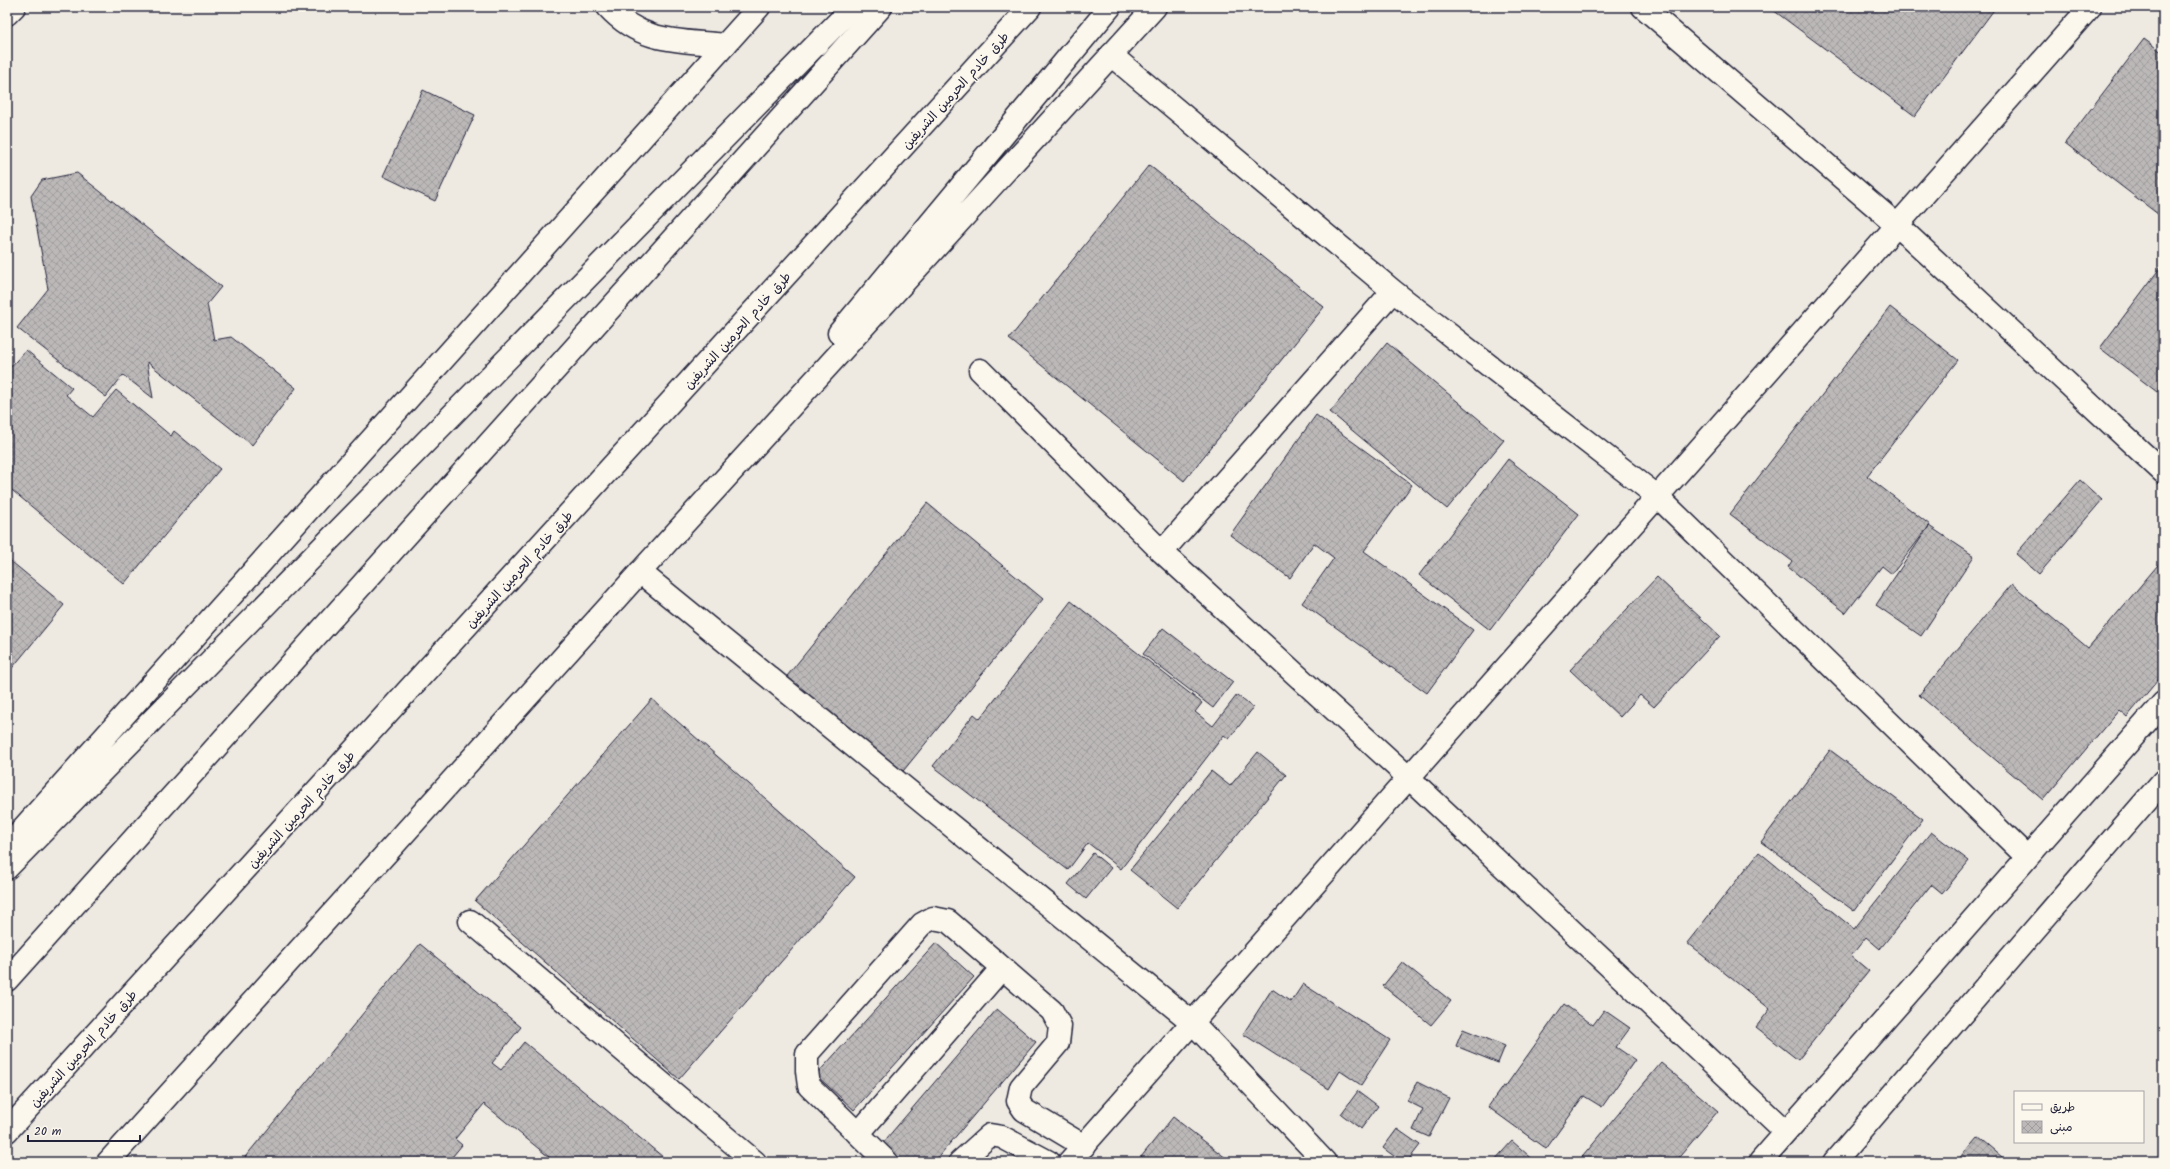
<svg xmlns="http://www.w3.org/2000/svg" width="2170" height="1169" viewBox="0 0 2170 1169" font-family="Kalam,'Playpen Sans Arabic',sans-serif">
	<defs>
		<pattern id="building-cross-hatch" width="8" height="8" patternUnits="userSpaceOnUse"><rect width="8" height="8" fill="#bcb8b8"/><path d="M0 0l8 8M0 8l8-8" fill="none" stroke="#a19e9f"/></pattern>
	</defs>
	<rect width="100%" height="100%" fill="#eeeae2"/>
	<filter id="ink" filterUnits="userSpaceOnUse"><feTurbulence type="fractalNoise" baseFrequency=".025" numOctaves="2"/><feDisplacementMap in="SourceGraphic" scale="8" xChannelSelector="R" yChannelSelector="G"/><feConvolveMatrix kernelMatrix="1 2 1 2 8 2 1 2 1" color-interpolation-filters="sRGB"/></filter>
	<g filter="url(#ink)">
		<path fill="url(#building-cross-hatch)" stroke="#22223b" d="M1769 7H1996L1915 116Z
			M2144 39 2163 53V218L2065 143Z
			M423 90 475 115 435 201 383 176Z
			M1149 165 1324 307 1184 481 1009 339Z
			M77 173 221 287 207 304 214 340 231 337 296 388 252 445 147 362 153 398 123 375 106 397 17 328 48 289 31 196 42 180Z
			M2163 264V385L2157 392 2100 348Z
			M1890 307 1958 360 1867 476 1930 525 1892 574 1882 566 1846 613 1788 567 1792 561 1730 514Z
			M1387 343 1504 440 1447 509 1330 412Z
			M26 350 72 388 66 395 93 417 116 390 171 436 174 431 220 469 124 584 7 486V371Z
			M1316 415 1412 485 1364 551 1473 630 1427 693 1302 603 1334 558 1314 543 1290 578 1230 535Z
			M1508 459 1579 514 1490 630 1419 575Z
			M2080 480 2102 500 2039 574 2016 554Z
			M927 503 1043 599 895 781 779 686Z
			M1929 526 1974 556 1921 636 1876 605Z
			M7 558 64 605 8 673H7Z
			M2163 559V674L2127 717 2119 710 2043 800 1919 695 2012 584 2088 648Z
			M1657 577 1720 636 1654 707 1640 695 1620 717 1570 670Z
			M1071 601 1202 703 1195 712 1213 726 1237 695 1253 708 1229 739 1224 735 1121 869 1088 843 1068 870 933 766 974 714 980 719Z
			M1163 628 1233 682 1213 708 1143 654Z
			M652 699 855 877 679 1079 475 901Z
			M1830 750 1923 819 1854 911 1761 842Z
			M1258 752 1286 775 1177 908 1130 870 1211 771 1230 786Z
			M1931 832 1969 861 1942 894 1931 885 1880 949 1866 937 1851 956 1869 971 1798 1060 1756 1027 1770 1009 1687 943 1759 852 1854 929Z
			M1093 853 1111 868 1086 899 1068 884Z
			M936 943 974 977 854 1110 816 1075Z
			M420 944 521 1027 492 1063 501 1070 524 1042 669 1162H555L484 1104 455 1139 462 1145 448 1162H241Z
			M1402 962 1451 1001 1431 1025 1383 986Z
			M1303 984 1390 1040 1361 1085 1340 1071 1329 1089 1243 1034 1272 989 1291 1002Z
			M1564 1004 1593 1025 1604 1010 1630 1028 1616 1047 1635 1060 1602 1107 1584 1096 1546 1149 1488 1107 1503 1086 1505 1087Z
			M997 1009 1036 1042 934 1162H902L881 1145Z
			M1463 1029 1505 1046 1498 1063 1456 1046Z
			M1661 1063 1718 1111 1675 1162H1578Z
			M1417 1082 1449 1098 1429 1137 1413 1130 1423 1109 1407 1101Z
			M1358 1091 1378 1106 1361 1129 1341 1114Z
			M1173 1117 1231 1162H1137Z
			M1397 1129 1420 1145 1407 1162H1402L1383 1148Z
			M1978 1137 2008 1162H1957Z
			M1512 1141 1536 1162H1493Z
			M2163 1151V1162H2155Z"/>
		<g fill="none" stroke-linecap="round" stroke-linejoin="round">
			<g stroke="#22223b" stroke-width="25">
				<path id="lane" d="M608 7C642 44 679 40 725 45
					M858 1134 1002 968
					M887 1162 809 1086 807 1071V1054L922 924 933 918 948 921 1052 1011 1060 1026 1058 1043 1021 1087 1018 1101 1024 1110 1084 1146
					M960 1162 990 1135 1002 1137 1049 1162"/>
			</g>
			<g stroke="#22223b" stroke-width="25">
				<path id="street" d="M1643 7 1897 225 2163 472
					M7 14 14 7
					M1111 55 1393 291 1657 496 2027 857
					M980 370 1162 552 1409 778 1786 1132
					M1162 552 1393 291
					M640 572 1192 1022 1325 1162
					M470 921 755 1162
					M1069 1162 2090 7"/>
			</g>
			<g stroke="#22223b" stroke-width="25">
				<path id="secondary" d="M1760 1162 2163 703
					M1834 1162 2163 781"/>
			</g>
			<g stroke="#22223b" stroke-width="25">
				<path id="primary" d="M839 333 1110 7
					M7 846 759 7
					M7 868 853 7
					M108 1162 640 572 1155 7"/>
			</g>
			<g stroke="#22223b" stroke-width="25">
				<path id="highway" d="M7 980 881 7
					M7 1131 1030 7"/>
			</g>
			<use href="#lane" stroke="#fbf7ec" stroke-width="22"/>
			<use href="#street" stroke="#fbf7ec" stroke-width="22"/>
			<use href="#secondary" stroke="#fbf7ec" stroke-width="22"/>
			<use href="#primary" stroke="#fbf7ec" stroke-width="22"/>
			<use href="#highway" stroke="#fbf7ec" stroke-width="22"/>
		</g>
	</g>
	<g text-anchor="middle" stroke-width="3" stroke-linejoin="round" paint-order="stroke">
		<g font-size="13" fill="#22223b" stroke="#fbf7ec">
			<text transform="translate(955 90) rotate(-48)" y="5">طرق خادم الحرمين الشريفين</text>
			<text transform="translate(737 330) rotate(-48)" y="5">طرق خادم الحرمين الشريفين</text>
			<text transform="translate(519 569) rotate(-48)" y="5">طرق خادم الحرمين الشريفين</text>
			<text transform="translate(301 809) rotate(-48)" y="5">طرق خادم الحرمين الشريفين</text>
			<text transform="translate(83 1048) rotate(-48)" y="5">طرق خادم الحرمين الشريفين</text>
		</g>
	</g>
	<rect width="2170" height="1169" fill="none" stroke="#fbf7ec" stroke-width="24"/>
	<rect x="12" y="12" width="2146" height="1145" fill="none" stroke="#22223b" stroke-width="1.5" filter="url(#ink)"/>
	<rect x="2014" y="1091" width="130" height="52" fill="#fbf7ec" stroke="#a4a2a5"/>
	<rect x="2022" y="1104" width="20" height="6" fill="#fbf7ec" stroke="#a4a2a5"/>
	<text x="2050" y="1111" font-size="12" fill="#22223b">طريق</text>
	<rect x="2022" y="1121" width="20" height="12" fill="url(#building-cross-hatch)" stroke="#a4a2a5"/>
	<text x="2050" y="1131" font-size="12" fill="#22223b">مبنى</text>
	<path d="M28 1135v6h112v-6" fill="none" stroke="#22223b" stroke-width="2"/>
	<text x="34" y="1135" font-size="12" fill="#22223b" stroke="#fbf7ec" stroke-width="3" paint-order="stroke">20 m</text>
</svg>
